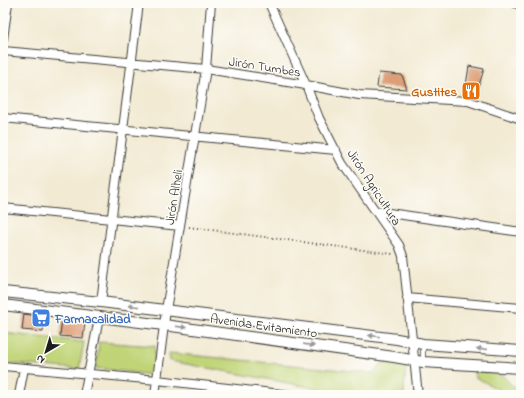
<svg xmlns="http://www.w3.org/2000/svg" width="524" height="398" viewBox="0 0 524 398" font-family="'Indie Flower',sans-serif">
	<rect width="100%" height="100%" fill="#fdfcf7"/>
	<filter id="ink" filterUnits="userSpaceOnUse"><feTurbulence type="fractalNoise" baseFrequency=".025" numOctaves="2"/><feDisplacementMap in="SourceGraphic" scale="8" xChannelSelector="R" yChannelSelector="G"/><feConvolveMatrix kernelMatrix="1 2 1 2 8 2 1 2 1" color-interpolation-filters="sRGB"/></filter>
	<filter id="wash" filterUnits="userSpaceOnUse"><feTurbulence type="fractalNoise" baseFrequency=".012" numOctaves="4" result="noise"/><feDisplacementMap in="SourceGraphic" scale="16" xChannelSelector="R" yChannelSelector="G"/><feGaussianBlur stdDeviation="0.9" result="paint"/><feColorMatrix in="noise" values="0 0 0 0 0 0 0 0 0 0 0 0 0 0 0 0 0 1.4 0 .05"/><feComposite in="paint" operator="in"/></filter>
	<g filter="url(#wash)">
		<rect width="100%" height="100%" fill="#f2ead3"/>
		<path fill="#c0d477" stroke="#6e784a" d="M3 333 84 342 79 369 3 363Z
			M99 342 155 346 153 375 96 368Z
			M169 353 373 373 385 360 406 361 404 395H352L170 361Z
			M474 371C483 372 496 371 503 376 511 383 509 386 521 390V395H509L475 377Z"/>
		<g id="blocks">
			<path fill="#dc9e77" d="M469 66 484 69 476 95 465 92Z
				M379 73 402 75 407 89 377 87Z
				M24 314 45 317 43 332 22 330Z
				M62 319 85 322 83 338 60 336Z"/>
		</g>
	</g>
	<g filter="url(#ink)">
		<use href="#blocks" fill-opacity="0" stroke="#3c3b37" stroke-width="1"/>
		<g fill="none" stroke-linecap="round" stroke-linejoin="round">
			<g stroke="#3c3b37" stroke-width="5.5">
				<path id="service" d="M423 362V345"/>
			</g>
			<g stroke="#3c3b37" stroke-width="10">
				<path id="minor" d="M269 3 306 85 319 118 342 163 399 245 403 256 418 395
					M515 3 521 5
					M3 39 8 3
					M3 51 206 69 306 85 359 95 468 101 521 119
					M3 118 336 150
					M3 208 180 226
					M375 211 521 232
					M407 298 521 308
					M101 302 139 3
					M3 366 157 380 290 395
					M19 395 24 368
					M84 395 99 318
					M155 395 166 310 206 69 211 3"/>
			</g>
			<g stroke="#3c3b37" stroke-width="12">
				<path id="tertiary" d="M3 292 101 302 397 339 423 344 521 351
					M3 305 164 325 394 357 423 362 521 368"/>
			</g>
			<path stroke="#3c3b37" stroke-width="2" stroke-dasharray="1 3" stroke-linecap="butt" d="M189 227 393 254"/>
			<use href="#service" stroke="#fff" stroke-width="4"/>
			<use href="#minor" stroke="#fff" stroke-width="8"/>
			<use href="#tertiary" stroke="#fff" stroke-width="10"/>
		</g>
		<defs><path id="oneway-solid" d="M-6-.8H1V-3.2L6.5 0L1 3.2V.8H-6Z"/></defs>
		<g fill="#999">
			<use href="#oneway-solid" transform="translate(134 306) rotate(-173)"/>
			<use href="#oneway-solid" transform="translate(181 327) rotate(8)"/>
			<use href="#oneway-solid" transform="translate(374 336) rotate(-173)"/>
			<use href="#oneway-solid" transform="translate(309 345) rotate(8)"/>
			<use href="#oneway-solid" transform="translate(482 349) rotate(-176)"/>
		</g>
	</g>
	<defs>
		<g id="restaurant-square" transform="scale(1)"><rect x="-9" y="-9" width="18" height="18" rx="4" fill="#e8710a" stroke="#fdfcf7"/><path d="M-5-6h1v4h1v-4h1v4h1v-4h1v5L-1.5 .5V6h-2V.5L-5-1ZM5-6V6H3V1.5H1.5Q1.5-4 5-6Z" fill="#fff"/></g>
		<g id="supermarket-square" transform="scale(1)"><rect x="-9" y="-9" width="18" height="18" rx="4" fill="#3f7fe0" stroke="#fdfcf7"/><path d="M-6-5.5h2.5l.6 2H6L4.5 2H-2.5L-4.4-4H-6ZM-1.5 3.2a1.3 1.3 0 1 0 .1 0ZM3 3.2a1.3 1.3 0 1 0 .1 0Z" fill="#fff"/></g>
	</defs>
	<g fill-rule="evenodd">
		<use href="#restaurant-square" x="471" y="91"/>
		<use href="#supermarket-square" x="41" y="318"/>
	</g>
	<g text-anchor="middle" stroke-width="3" stroke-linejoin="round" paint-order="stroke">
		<g font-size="13" fill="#1c1c1c" stroke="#fdfcf7">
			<text transform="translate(265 66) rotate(9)" y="5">Jirón Tumbes</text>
			<text transform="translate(375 187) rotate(57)" y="5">Jirón Agricultura</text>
			<text transform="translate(173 197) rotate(-81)" y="5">Jirón Alheli</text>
			<text transform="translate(264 325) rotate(8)" y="5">Avenida Evitamiento</text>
		</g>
		<g font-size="13" font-weight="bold" fill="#c56008" stroke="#fdfcf7" text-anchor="end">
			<text x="457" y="96">Gustites</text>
		</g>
		<g font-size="13" font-weight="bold" fill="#366cbe" stroke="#fdfcf7" text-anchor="start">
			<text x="55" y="323">Farmacalidad</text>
		</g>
	</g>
	<rect width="524" height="398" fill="none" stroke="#fdfcf7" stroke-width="16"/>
	<g transform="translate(46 352) rotate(218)" stroke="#fdfcf7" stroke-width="3" paint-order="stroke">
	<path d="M0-3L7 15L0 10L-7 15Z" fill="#1c1c1c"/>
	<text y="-6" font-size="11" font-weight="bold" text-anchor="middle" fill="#1c1c1c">N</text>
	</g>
</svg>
